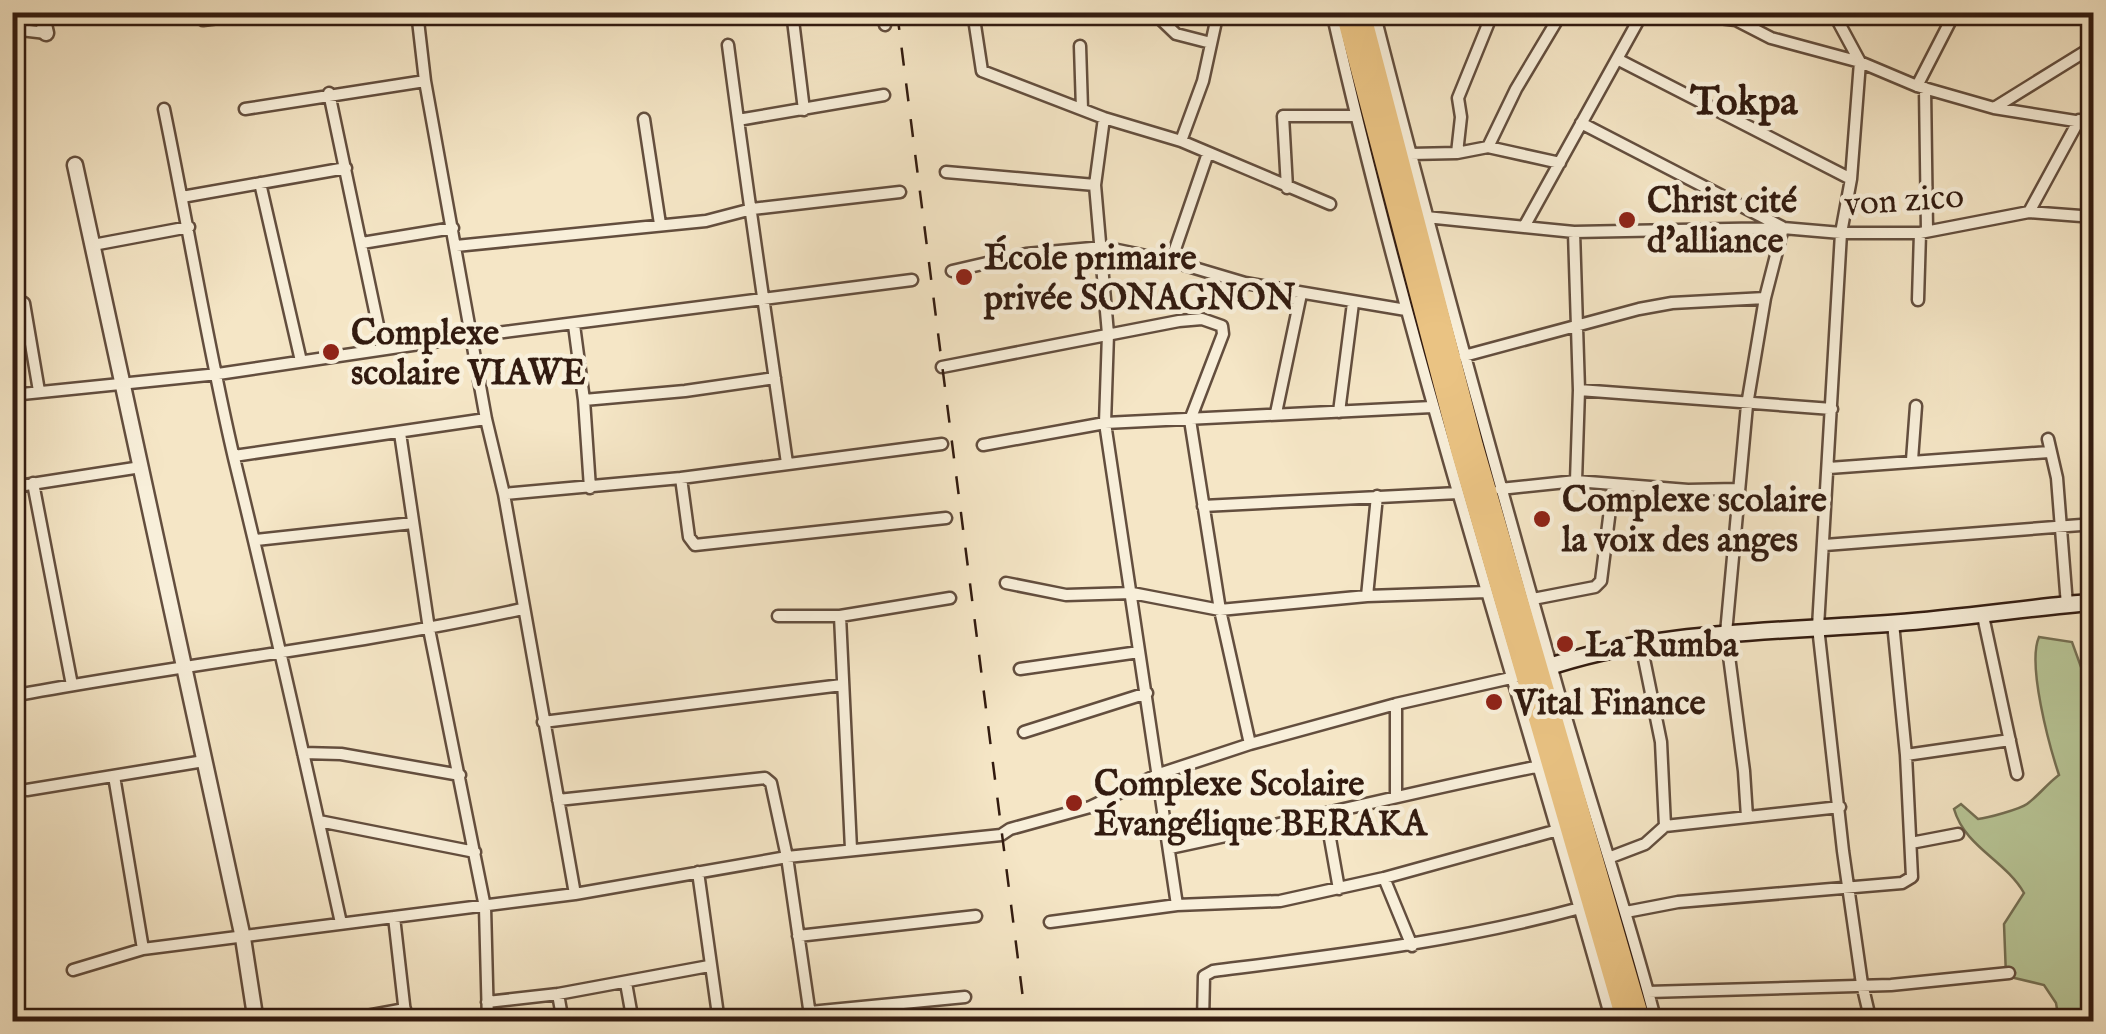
<svg xmlns="http://www.w3.org/2000/svg" width="2106" height="1034" viewBox="0 0 2106 1034" font-family="'IM FELL English',serif">
	<rect width="100%" height="100%" fill="#f5e6c6"/>
	<filter id="stains"><feTurbulence type="fractalNoise" baseFrequency=".002" numOctaves="4"/><feColorMatrix values="0 0 0 0 .2 0 0 0 0 .09 0 0 0 0 .02 0 0 0 .5 -.17"/></filter>
	<radialGradient id="worn" r=".72"><stop offset=".6" stop-color="#630" stop-opacity="0"/><stop offset="1" stop-color="#630" stop-opacity=".3"/></radialGradient>
	<path fill="#b8c697" stroke="#757054" stroke-width="2.5" d="M2039 637 2072 642 2085 678 2093 666V1021H2059L2056 1003 2044 985 2006 976 2004 924 2024 893C2005 860 1965 847 1954 809L1961 804 1978 819C1988 818 2020 809 2027 804 2038 796 2048 783 2059 775 2049 745 2027 664 2039 637Z"/>
	<g fill="none" stroke-linecap="round" stroke-linejoin="round">
		<g stroke="#634e3e" stroke-width="15">
			<path id="minor" d="M202 12 203 20 267 12
				M417 12 425 81 486 419 504 494 575 894
				M792 12 804 110
				M883 12 885 25
				M973 12 982 71 1104 118 1181 141 1330 204
				M1153 12 1176 34 1211 43
				M1332 12C1409 353 1518 685 1612 1022
				M1374 12C1431 236 1492 457 1555 679 1587 794 1626 906 1656 1022
				M1667 12 1736 20 1771 38 1860 62 1917 86 1994 108 2094 124
				M1833 12 1860 62 1851 179 1841 233 1818 627 1843 851 1862 984 1871 1022
				M12 29 46 33
				M728 45C746 184 767 323 787 463
				M1080 46 1082 109
				M1617 59 1851 179
				M1917 86 1955 12
				M1925 88 1927 231
				M329 93 383 349
				M1994 108 2094 46
				M164 109C188 225 207 343 234 458 272 613 307 768 341 923
				M245 109 425 81
				M1104 118 1095 185 1108 334 1105 423 1177 905
				M644 119 660 224
				M738 120 884 95
				M1581 123 1782 227
				M1181 141 1203 81 1218 12
				M1488 147 1516 89 1562 12
				M1457 153 1461 117 1458 98 1493 12
				M1410 154 1457 153 1488 147 1560 163
				M946 172 1095 185
				M260 183 301 361
				M1287 188 1283 116H1355
				M182 197 346 168
				M2029 212 2079 120
				M1426 217 1574 232 1783 228 1841 233H1920L2029 212 2094 217
				M1525 225 1643 12
				M1574 232 1579 390 1576 481
				M362 243 453 228
				M93 245 189 227
				M456 246 706 221 752 209 900 192
				M1171 261 1208 153
				M952 271 1026 254 1103 247 1171 261 1245 283 1406 310
				M1918 300 1920 233
				M24 303 39 391
				M574 325 584 400 590 488
				M1464 356 1639 309 1672 303 1765 298
				M942 367 1179 321 1202 319 1222 326 1223 334 1190 420 1220 610 1250 744
				M1579 390 1832 409
				M12 395 218 374 473 336 912 280
				M584 400 685 391 775 378
				M1339 412 1353 303
				M1276 413 1301 294
				M400 433 429 629 485 907 488 1022
				M2048 439 2057 478 2067 605
				M983 445 1105 423 1432 407
				M234 456 486 419
				M1912 460 1916 406
				M1829 468 2049 452
				M681 478 689 537 695 545 946 518
				M33 483 72 685
				M12 487 141 467
				M1500 489 1576 481 1688 490 1737 489
				M504 494 681 478 942 444
				M1203 506 1458 493
				M256 540 413 523
				M1825 545 2094 524
				M1006 583 1066 595 1132 593 1220 610 1367 596 1487 592
				M1367 596 1377 496
				M1533 599 1595 587 1601 581 1613 486
				M778 616H840L950 598
				M840 616 851 849
				M1983 616 2017 774
				M1641 644 1661 742 1665 826
				M1020 669 1139 652
				M12 696C182 664 354 646 522 609
				M543 722 842 685
				M1024 732 1147 693
				M303 753 341 754 460 775
				M1906 755 2010 740
				M114 776 143 949
				M27 790 204 761
				M1396 795V704
				M558 800 765 778 771 783 787 857 811 1022
				M1326 816 1339 889
				M1747 817 1744 771 1726 633 1747 405 1765 298 1783 228
				M319 821 475 852
				M1911 843 1958 834
				M1170 848C1294 822 1416 791 1540 766
				M1611 857 1645 844 1665 826 1840 807
				M698 872 719 1022
				M1384 878 1412 946
				M1626 912 1678 902 1902 883 1912 877 1906 755 1893 623
				M394 917 406 1022
				M1050 922 1177 905 1280 901 1384 878 1558 830
				M798 936 976 916
				M73 970 143 949 575 894 787 857 1001 835 1010 829 1090 807 1159 774 1250 744 1396 704 1524 675
				M626 983 633 1022
				M1648 992 1891 985 2009 973
				M558 994 563 1022
				M487 1002 558 994 709 966
				M810 1012 965 997
				M334 1022 405 1009
				M1203 1022 1204 976 1213 971C1338 955 1459 941 1580 908"/>
		</g>
		<g stroke="#634e3e" stroke-width="19">
			<path id="tertiary" d="M41 12 46 33
				M75 165 243 938 256 1022"/>
		</g>
		<g stroke="#321b10" stroke-width="20">
			<path id="secondary" d="M1539 670C1653 630 1776 632 1895 623 1962 618 2027 608 2094 602"/>
		</g>
		<g stroke="#321b10" stroke-width="22">
			<path id="trunk" d="M1345 12 1460 450 1626 1022
				M1361 12 1474 446 1641 1022"/>
		</g>
		<use href="#minor" stroke="#f8efda" stroke-width="10"/>
		<use href="#tertiary" stroke="#f8efda" stroke-width="14"/>
		<use href="#secondary" stroke="#f8efda" stroke-width="15"/>
		<use href="#trunk" stroke="#eac383" stroke-width="18"/>
		<path stroke="#321b10" stroke-width="2.5" stroke-dasharray="18 18" stroke-linecap="butt" d="M897 12 1026 1022"/>
	</g>
	<g fill="#8f2418" stroke="#f8efda" stroke-width="4">
		<circle cx="1627" cy="220" r="10"/>
		<circle cx="964" cy="277" r="10"/>
		<circle cx="331" cy="352" r="10"/>
		<circle cx="1542" cy="519" r="10"/>
		<circle cx="1565" cy="644" r="10"/>
		<circle cx="1494" cy="702" r="10"/>
		<circle cx="1074" cy="803" r="10"/>
	</g>
	<g text-anchor="middle" stroke-width="9" stroke-linejoin="round" paint-order="stroke">
		<g font-size="35" fill="#321b10" stroke="#f8efda">
			<text transform="translate(1904 199) rotate(-4)" y="12">von zico</text>
		</g>
		<g font-size="35" font-weight="bold" fill="#321b10" stroke="#f8efda" text-anchor="start">
			<text x="1647" y="212">Christ cité<tspan x="1647" dy="40">d'alliance</tspan></text>
			<text x="984" y="269">École primaire<tspan x="984" dy="40">privée SONAGNON</tspan></text>
			<text x="351" y="344">Complexe<tspan x="351" dy="40">scolaire VIAWE</tspan></text>
			<text x="1562" y="511">Complexe scolaire<tspan x="1562" dy="40">la voix des anges</tspan></text>
			<text x="1585" y="656">La Rumba</text>
			<text x="1514" y="714">Vital Finance</text>
			<text x="1094" y="795">Complexe Scolaire<tspan x="1094" dy="40">Évangélique BERAKA</tspan></text>
		</g>
		<g font-size="40" font-weight="bold" fill="#321b10" stroke="#f8efda">
			<text x="1744" y="114">Tokpa</text>
		</g>
	</g>
	<rect width="2106" height="1034" fill="none" stroke="#f5e6c6" stroke-width="50"/>
	<rect x="15" y="15" width="2076" height="1004" fill="none" stroke="#321b10" stroke-width="5"/>
	<rect x="25" y="25" width="2056" height="984" fill="none" stroke="#321b10" stroke-width="2.5"/>
	<rect width="100%" height="100%" filter="url(#stains)"/>
	<rect width="100%" height="100%" fill="url(#worn)"/>
</svg>
